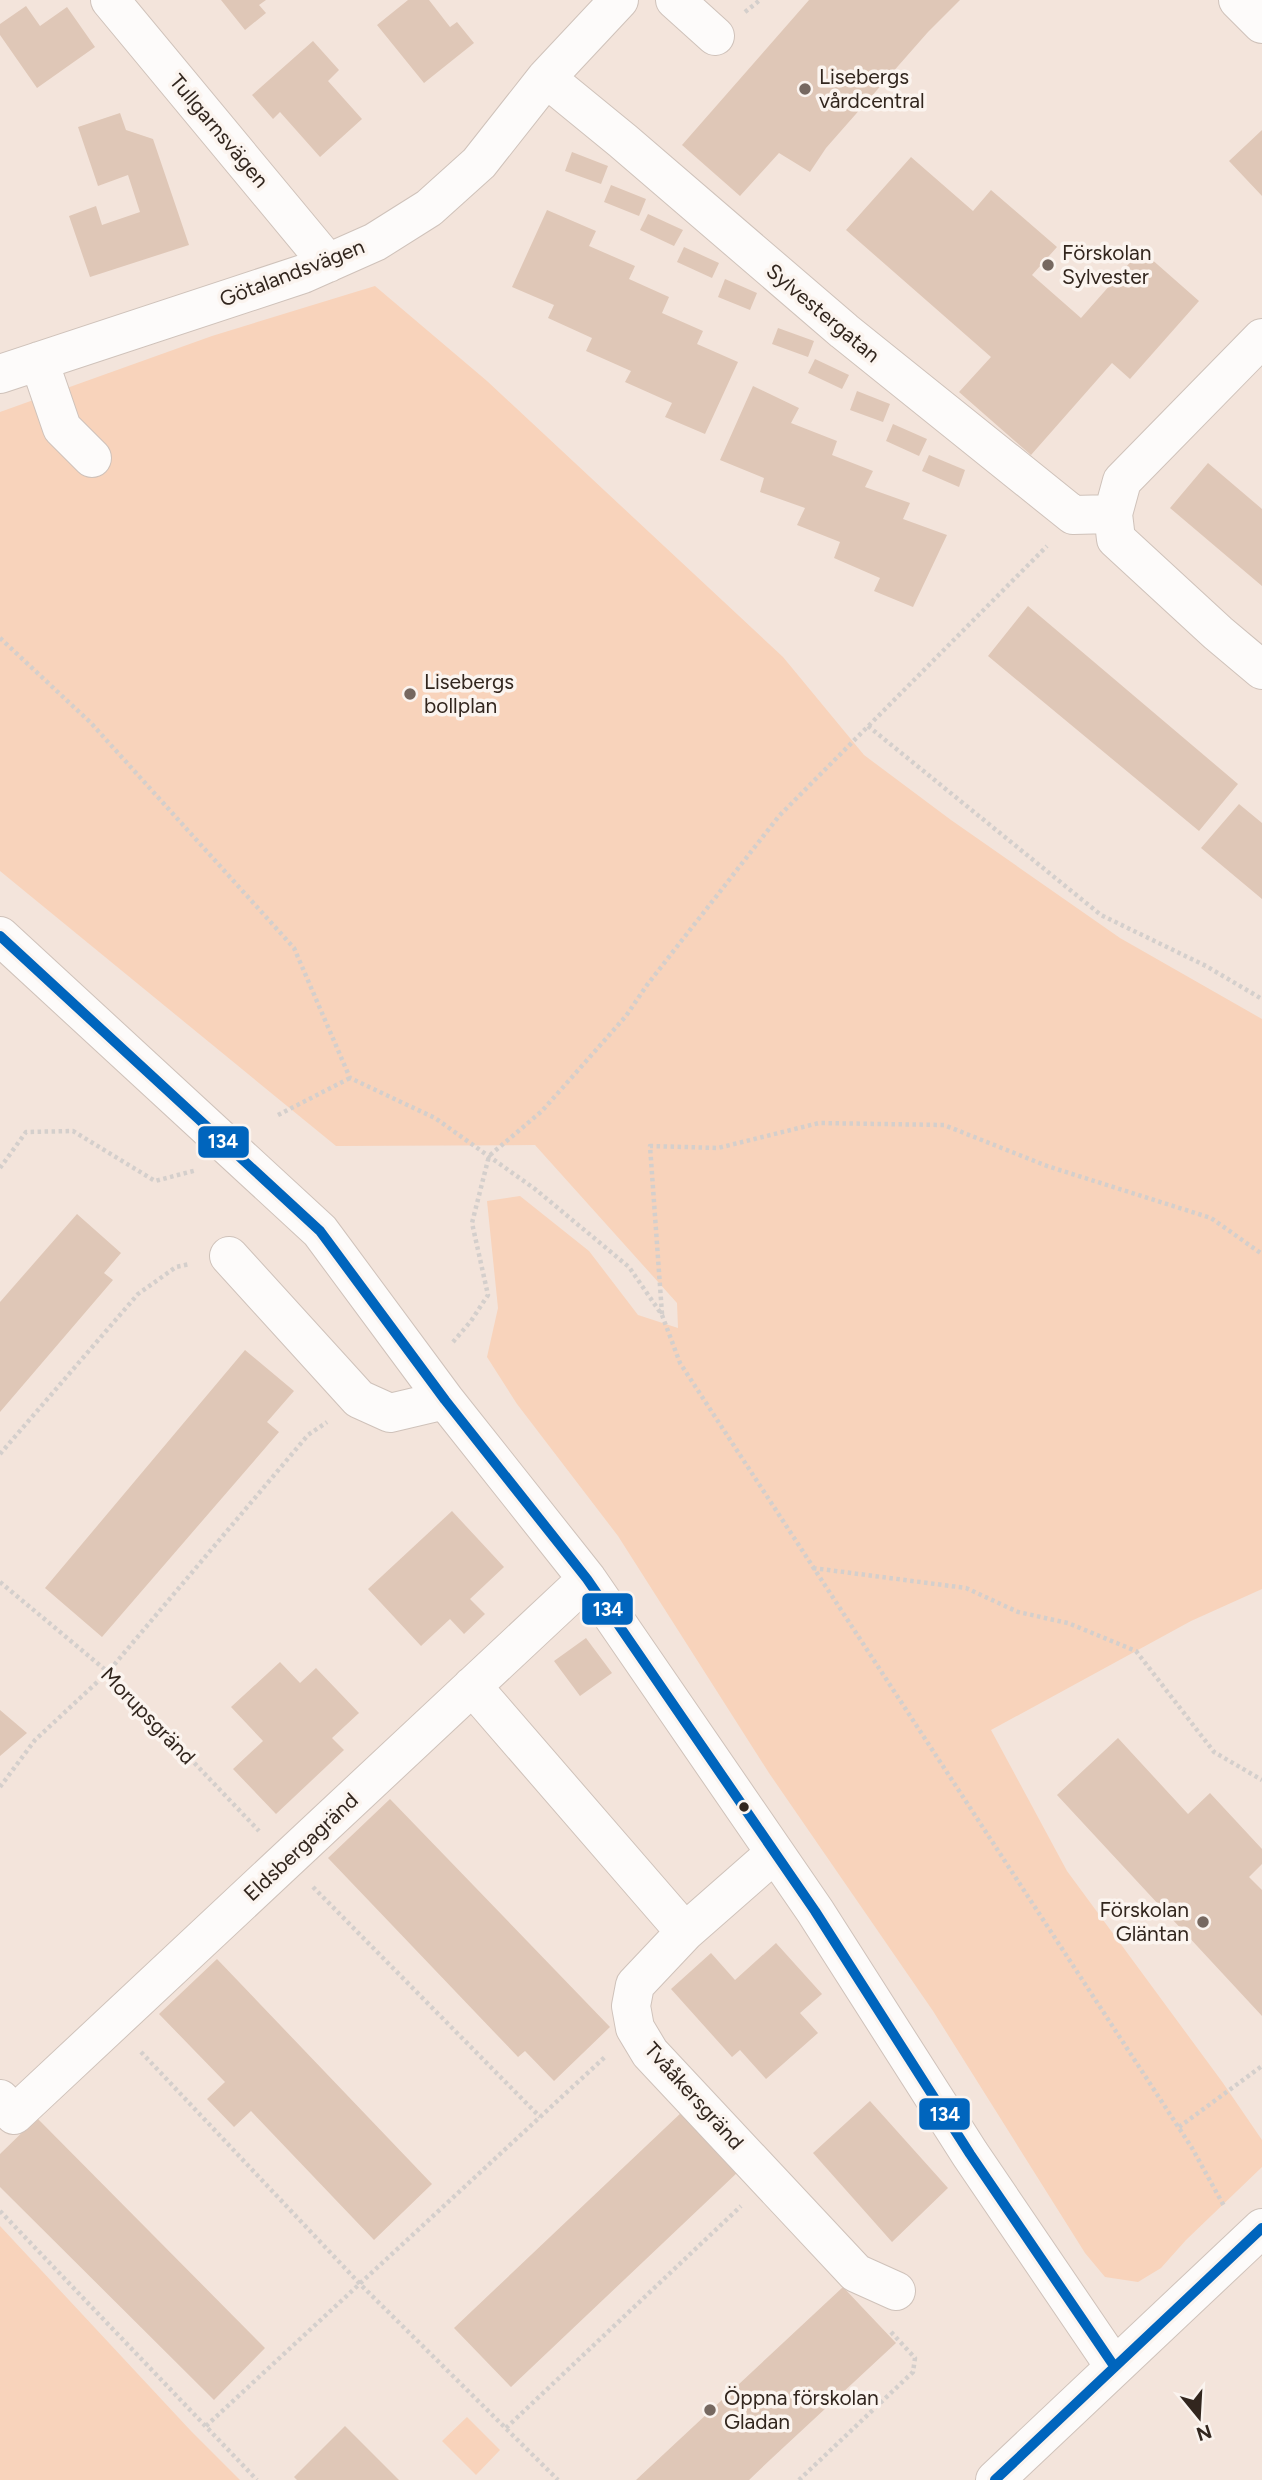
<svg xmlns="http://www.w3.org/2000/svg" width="1262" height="2480" viewBox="0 0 1262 2480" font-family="Figtree,sans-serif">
	<rect width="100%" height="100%" fill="#f3e4db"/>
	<path fill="#f8d3bb" d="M375 286 487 381 783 657 864 755 951 820 1120 938 1262 1019V1589L1191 1621 991 1730 1067 1871 1223 2083 1262 2140V2167L1186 2240 1161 2268 1138 2282 1105 2277 1085 2253 933 2011 769 1773 618 1536 517 1404 487 1357 498 1308 487 1201 520 1196 589 1251 638 1315 678 1328 677 1303 535 1145 336 1146 0 871V412L212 336Z
		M0 2226 191 2431 240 2480H0Z
		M467 2417 500 2450 476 2475 442 2441Z"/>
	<path fill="#dfc7b7" d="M221 0H266L259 5 266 13 245 30Z
		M408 0H429L450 27 457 22 474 43 424 83 377 25Z
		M809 0H960L928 32 826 148 810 172 779 153 740 196 682 145Z
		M26 6 40 26 67 7 95 47 37 88 0 35V24Z
		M313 41 339 70 328 81 362 119 320 157 280 112 273 119 252 95Z
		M120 113 126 130 153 139 189 245 90 277 69 216 96 206 102 225 140 212 128 175 98 186 78 127Z
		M1262 130V196L1229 161Z
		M572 152 608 166 601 184 565 171Z
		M911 157 973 211 991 190 1057 247 1032 275 1081 318 1141 250 1199 301 1130 379 1112 363 1031 455 959 392 991 357 846 230Z
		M611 185 646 199 639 216 604 202Z
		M547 210 596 231 589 246 635 266 629 279 669 297 662 313 703 331 697 344 738 362 705 434 665 417 672 403 625 382 631 371 586 351 592 338 548 318 554 305 512 287Z
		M648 214 683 230 674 246 640 230Z
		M684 247 719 263 712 278 677 262Z
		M725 279 757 293 750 310 718 297Z
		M778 328 814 341 808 357 772 344Z
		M815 359 849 375 842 389 808 373Z
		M753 386 799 408 791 423 837 441 832 455 873 471 865 487 910 503 903 519 947 535 913 607 874 591 880 578 834 558 840 542 797 525 805 508 760 492 764 478 720 460Z
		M857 391 890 404 883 422 850 410Z
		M893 424 927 439 919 456 886 441Z
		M929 455 965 470 959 487 922 471Z
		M1208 463 1262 509V586L1170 508Z
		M1028 606 1238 784 1199 831 988 656Z
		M1239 804 1262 823V899L1201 848Z
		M77 1214 121 1253 104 1273 113 1280 0 1412V1302Z
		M245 1350 294 1391 267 1422 279 1432 102 1637 45 1588Z
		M452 1511 504 1567 470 1599 485 1614 464 1634 450 1619 421 1646 368 1589Z
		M586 1638 612 1673 580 1696 554 1661Z
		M280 1662 300 1683 316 1668 359 1713 332 1738 344 1750 276 1814 233 1769 263 1741 231 1707Z
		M0 1710 27 1733 0 1756Z
		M1118 1738 1188 1814 1210 1793 1262 1849V1864L1249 1877 1262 1890V2016L1057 1795Z
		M390 1799 610 2027 554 2081 525 2051 518 2057 328 1858Z
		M776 1943 822 1994 800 2013 818 2033 766 2079 740 2050 732 2057 671 1989 711 1953 735 1980Z
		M217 1959 432 2184 374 2240 251 2111 234 2127 207 2099 225 2082 159 2014Z
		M870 2101 948 2188 892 2242 813 2153Z
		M683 2111 739 2171 511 2387 454 2328Z
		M37 2118 265 2348 214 2400 0 2187V2154Z
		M843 2287 896 2343 771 2459 749 2480H636Z
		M345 2426 399 2480H297L294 2477Z"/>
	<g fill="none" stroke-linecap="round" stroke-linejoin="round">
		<g stroke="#cfc2ba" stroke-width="40">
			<path id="minor" d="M110 0 328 263
				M675 0 715 36
				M1238 0 1262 24
				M546 78 623 141 844 331 1073 515 1113 514
				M1262 338 1122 481 1113 514 1116 539 1218 633 1262 670
				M39 361 62 428 92 458
				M0 374 303 274 375 242 429 208 479 163 546 78 619 0
				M0 936 320 1231 445 1400 587 1579 815 1911 970 2154 1114 2366
				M229 1256 359 1399 390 1413 445 1400
				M472 1686 685 1932
				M775 1853 685 1932 635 1985 631 2006 635 2028 650 2053 856 2273 896 2291
				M0 2099 14 2115 587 1579
				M995 2480 1262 2228"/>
		</g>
		<path stroke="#d4cfcc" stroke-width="4.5" stroke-dasharray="3.5 3.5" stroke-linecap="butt" d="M745 12 760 0
			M0 638 91 723 294 948 350 1078 435 1118 535 1189 629 1267 662 1315 680 1363 1192 2148 1224 2206
			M868 726 1101 915 1206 966 1262 999
			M278 1115 350 1078
			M0 1168 26 1132 73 1131 155 1181 197 1170
			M662 1314 650 1146 718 1148 819 1123 944 1125 1047 1166 1211 1218 1262 1254
			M453 1342 471 1321 488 1295 472 1223 489 1156 542 1111 626 1016 647 985 779 816 1047 546
			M0 1454 138 1294 176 1267 190 1264
			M813 1568 966 1588 1018 1612 1068 1623 1136 1651 1214 1752 1262 1780
			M0 1582 108 1672 259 1831
			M0 1787 35 1740 108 1672 308 1435 327 1422
			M313 1887 540 2117
			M141 2052 360 2284 558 2480
			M1179 2127 1262 2066
			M0 2211 257 2480
			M206 2426 606 2056
			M506 2428 741 2206
			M799 2480 913 2372 915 2358 891 2332"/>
		<use href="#minor" stroke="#fdfbfa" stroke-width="38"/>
		<g stroke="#fbf4ef" stroke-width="16">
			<path id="bus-1" d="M0 936 320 1231 445 1400 587 1579 815 1911 970 2154 1114 2366
				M995 2480 1262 2228"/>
		</g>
		<use href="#bus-1" stroke="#0065bd" stroke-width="10"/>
	</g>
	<g fill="#766860" stroke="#fbf4ef" stroke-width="2.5">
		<circle cx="805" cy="89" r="7"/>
		<circle cx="1048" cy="265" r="7"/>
		<circle cx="410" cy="694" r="7"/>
		<circle cx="1203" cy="1922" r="7"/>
		<circle cx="710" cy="2410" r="7"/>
	</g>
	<circle fill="#32261e" stroke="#fbf4ef" stroke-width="2.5" cx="744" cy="1807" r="6"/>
	<g text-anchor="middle" stroke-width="7" stroke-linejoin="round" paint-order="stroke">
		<g font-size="21" fill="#32261e" stroke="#fbf4ef" text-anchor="start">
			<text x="819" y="84">Lisebergs<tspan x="819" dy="24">vårdcentral</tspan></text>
			<text x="1062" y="260">Förskolan<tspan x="1062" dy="24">Sylvester</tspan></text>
			<text x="424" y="689">Lisebergs<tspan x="424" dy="24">bollplan</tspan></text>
			<text x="1189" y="1917" text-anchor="end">Förskolan<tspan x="1189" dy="24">Gläntan</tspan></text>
			<text x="724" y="2405">Öppna förskolan<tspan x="724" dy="24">Gladan</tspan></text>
		</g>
		<g font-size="21" fill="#32261e" stroke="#fbf4ef">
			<text transform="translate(219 131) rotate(50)" y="7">Tullgarnsvägen</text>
			<text transform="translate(292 273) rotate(-21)" y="7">Götalandsvägen</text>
			<text transform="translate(823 313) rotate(40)" y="7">Sylvestergatan</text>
			<text transform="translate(148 1716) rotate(46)" y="7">Morupsgränd</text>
			<text transform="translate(301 1847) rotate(-43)" y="7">Eldsbergagränd</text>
			<text transform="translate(694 2096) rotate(48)" y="7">Tvååkersgränd</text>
		</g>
	</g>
	<g stroke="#fbf4ef" stroke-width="2.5">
		<rect x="197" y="1125" width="53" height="34" rx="7" fill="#0065bd"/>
		<rect x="581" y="1592" width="53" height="34" rx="7" fill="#0065bd"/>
		<rect x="918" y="2097" width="53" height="34" rx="7" fill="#0065bd"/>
	</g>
	<g font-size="19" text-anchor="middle" font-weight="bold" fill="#fff">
		<text x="223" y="1148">134</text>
		<text x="608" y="1616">134</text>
		<text x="945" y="2121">134</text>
	</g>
	<g transform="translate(1199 2417) rotate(162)" stroke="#fbf4ef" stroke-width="5" paint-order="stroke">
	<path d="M0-5L12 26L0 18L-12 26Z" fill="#32261e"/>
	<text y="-10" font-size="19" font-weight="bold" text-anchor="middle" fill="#32261e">N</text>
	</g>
</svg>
